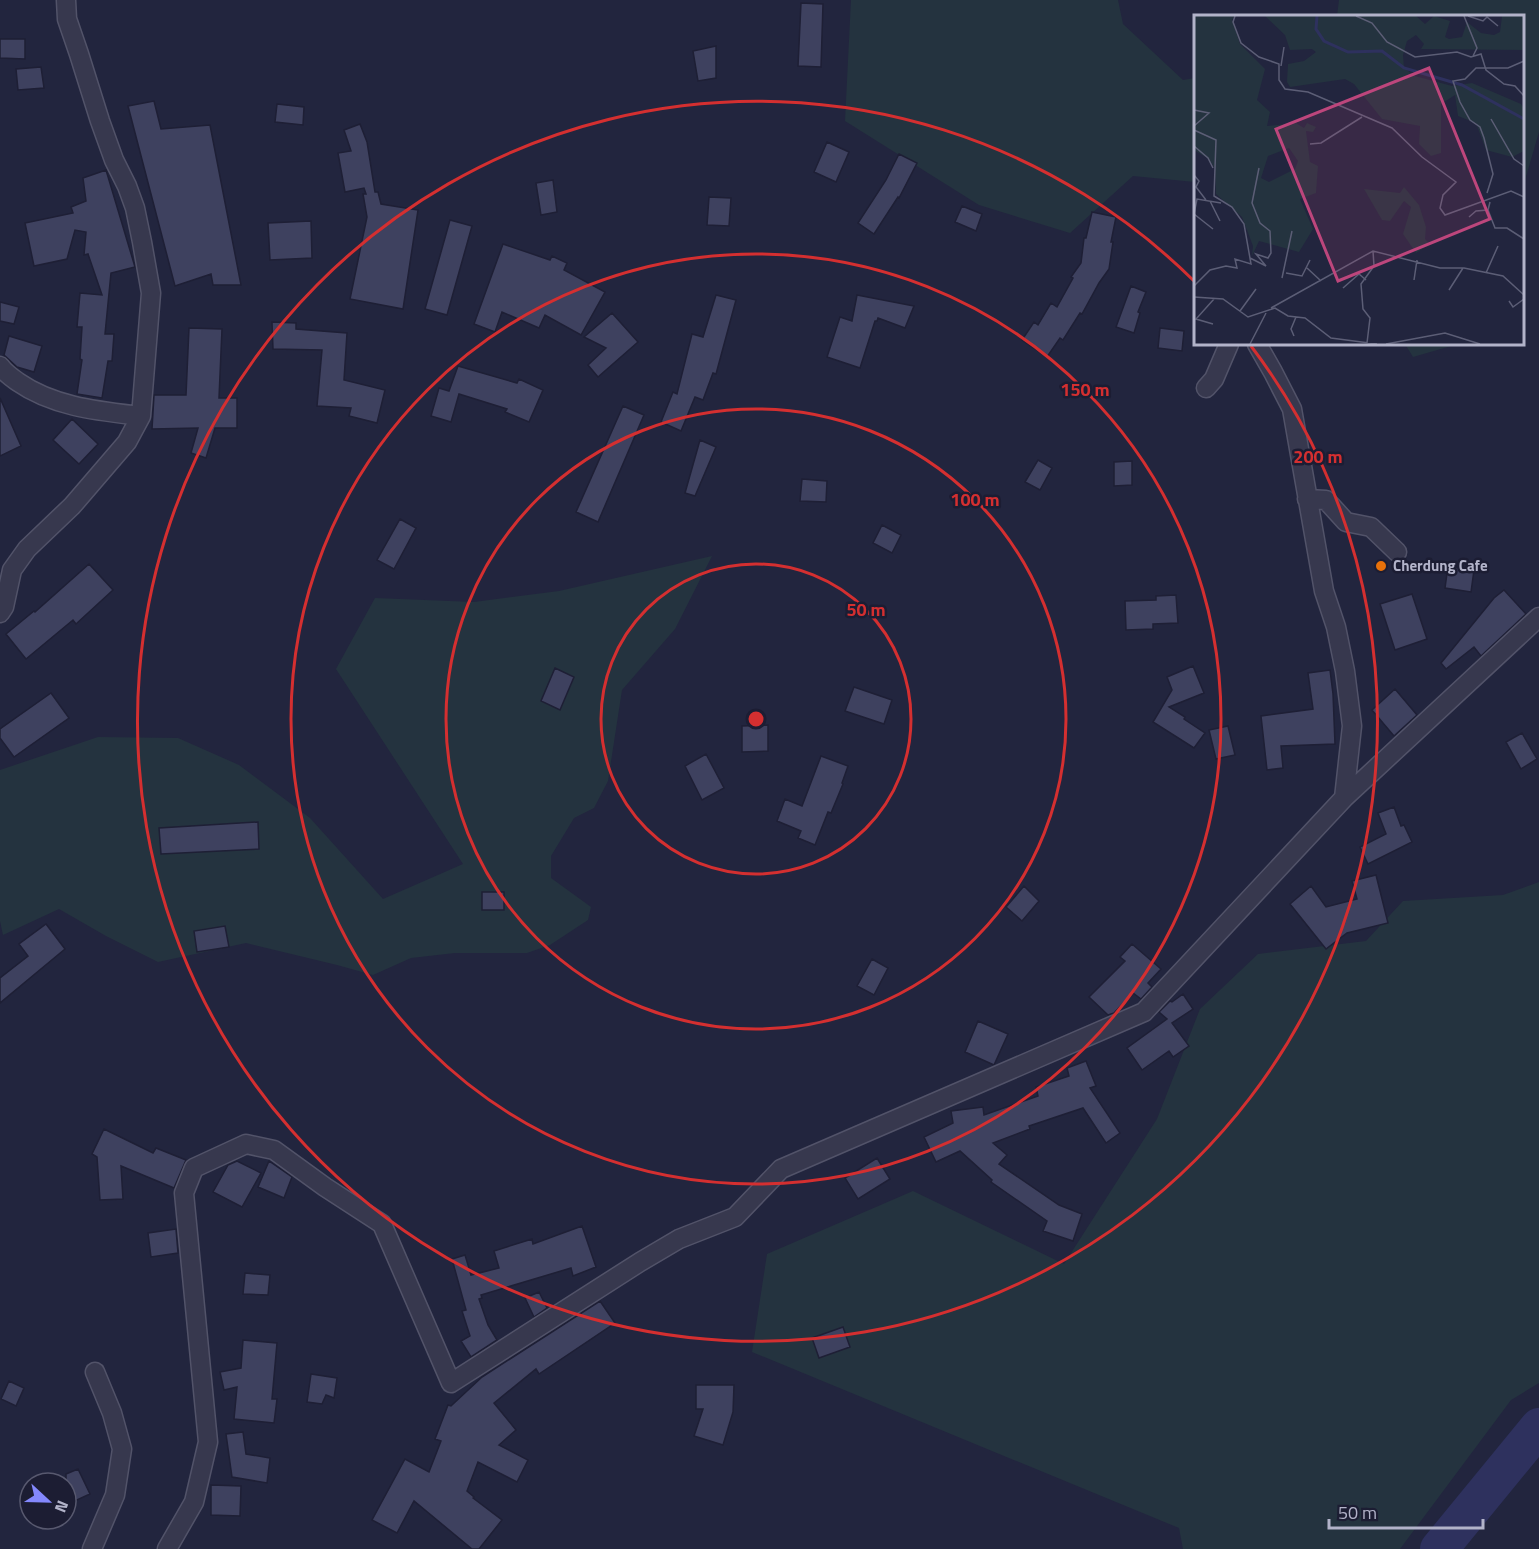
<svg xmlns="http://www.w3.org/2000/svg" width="1539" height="1549" viewBox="0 0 1539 1549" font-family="'Titillium Web',sans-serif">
	<rect width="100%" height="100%" fill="#22253e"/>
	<path fill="#24333f" d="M851 0H1118L1123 24 1183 80 1195 78V182L1133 176 1070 233 979 205 845 121Z
		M1339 0H1539V132L1523 187 1522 16H1337Z
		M1405 344H1458L1413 357Z
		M712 556 675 629 622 690 608 781 594 808 574 818 551 856V878L591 907 588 920 550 945 527 953H455L411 958 373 975 337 965 246 943 158 962 106 936 59 909 3 935 0 921V770L98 737 178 738 239 765 310 818 383 899 463 864 336 669 375 598 474 602 559 591Z
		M1539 882V1383L1511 1400 1400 1549H1183L1179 1528 752 1352 767 1254 913 1191 1064 1264 1157 1119 1200 1009 1258 954 1366 941 1403 901 1503 895Z"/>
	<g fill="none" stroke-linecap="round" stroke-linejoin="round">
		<path stroke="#2e315e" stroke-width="38" d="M1439 1549 1539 1427"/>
	</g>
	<path fill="#3e415f" stroke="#1e1f35" stroke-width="1.5" d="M801 3 823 4 821 67 798 66Z
		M0 39H25V59L0 58Z
		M716 46V78L698 81 693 51Z
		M41 67 44 88 18 90 16 69Z
		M154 101 161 129 210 125 241 285H213L211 274 175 286 128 106Z
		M277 104 304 107 303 125 275 122Z
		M360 124 367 142 375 192H378L381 204 418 210 403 309 350 299 367 217 363 194H366L364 188 345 192 338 153 351 151 344 130Z
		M827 142 849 152 836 182 814 172Z
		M899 154 917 163 899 198 898 197 874 234 858 223 886 180Z
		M106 170 135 267 111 273 105 334H114L112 361H108L102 398 77 394 82 360 80 359 82 327H77L80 293 102 295 88 254 84 255 86 232 75 230 67 259 34 266 25 223 73 213 71 207 86 201 83 178Z
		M553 180 557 212 541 215 536 183Z
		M709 197 731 198 729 226 707 225Z
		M962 206 982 214 976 231 955 222Z
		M1092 212 1116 217 1111 242H1113L1109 269 1099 283 1082 314 1080 313 1063 340 1060 338 1047 357 1022 340 1034 322 1038 325 1051 303 1057 307 1073 278 1071 277 1081 263 1084 238H1086Z
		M450 220 472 226 447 315 425 309Z
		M311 221 312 258 270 260 268 223Z
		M503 244 550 260 552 256 567 263 564 270 605 292 581 335 545 315 539 328 502 312 495 332 474 324Z
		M1131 286 1146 292 1138 312 1140 313 1134 333 1116 327Z
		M716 295 736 300 716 374 713 373 703 400 695 397 681 431 661 422 673 392 677 394 692 334 703 337Z
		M857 295 914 306 905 328 878 318 877 321H875L860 368 827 357 840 317 852 321Z
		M0 302 19 307 14 324 0 321Z
		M612 313 638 342 598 377 588 365 606 348 584 337Z
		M272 322 296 323V329L347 333 344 380 385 390 377 423 349 416 351 408 317 406 322 350 273 349Z
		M189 328 222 329 219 398H237V428H215L206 458 191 453 198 428 152 429 154 395H186Z
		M1160 328 1184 331 1182 351 1158 348Z
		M9 336 42 346 34 372 17 367 4 355Z
		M458 366 517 383 519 379 543 390 529 422 505 412 507 409 459 394 451 422 431 416 439 388 449 391Z
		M0 398 21 446 0 456Z
		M623 406 644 415 598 522 576 512Z
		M72 419 98 444 79 464 53 440Z
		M700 440 716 447 695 496 685 493Z
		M1038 460 1052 468 1040 490 1025 482Z
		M1132 461V485L1114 486V462Z
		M802 479 827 481 826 502 800 501Z
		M400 519 416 528 394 569 377 560Z
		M882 525 901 535 892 553 873 543Z
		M89 564 113 590 76 624 73 620 26 659 6 634 34 611 35 612Z
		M1448 566 1474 570 1471 592 1445 588Z
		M1504 590 1526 614 1481 656 1474 647 1446 669 1441 663 1494 598Z
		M1412 594 1427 639 1395 650 1380 604Z
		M1176 595 1178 623 1153 624V629L1126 630 1125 601 1156 600V596Z
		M1193 666 1204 693 1169 707 1185 717 1184 719 1205 733 1194 748 1153 722 1172 690 1167 677Z
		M555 668 574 677 560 710 541 701Z
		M1330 670 1333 694 1335 744 1281 746 1283 768 1267 770 1261 716 1313 709 1308 673Z
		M854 687 892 700 884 724 845 711Z
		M1395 689 1417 715 1394 736 1372 710Z
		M51 693 69 718 14 757 0 738V729Z
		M768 725V751L742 752V726Z
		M1228 726 1235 755 1216 759 1209 730Z
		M1522 733 1537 759 1521 769 1506 742Z
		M706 754 724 788 702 800 685 766Z
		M821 756 848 766 842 783 843 784 831 813 828 812 815 845 798 838 801 831 777 821 785 799 802 806Z
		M1394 807 1401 826 1404 825 1412 842 1368 864 1360 847 1386 834 1378 813Z
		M258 822 259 849 161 854 159 828Z
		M1376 875 1388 923 1347 933 1326 949 1290 904 1311 886 1326 907 1357 899 1352 881Z
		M1024 886 1039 901 1022 921 1006 907Z
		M482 892H504V910H482Z
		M46 924 65 949 0 1003V978L28 956 19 944Z
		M225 926 229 947 197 952 194 931Z
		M1132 944 1161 969 1148 983 1152 987 1141 999 1133 993 1114 1013 1108 1015 1089 997 1125 961 1120 957Z
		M872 959 888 968 874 995 857 986Z
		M1183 994 1193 1009 1172 1023 1189 1046 1173 1057 1169 1051 1142 1070 1127 1048 1167 1019 1159 1012 1170 1001 1172 1002Z
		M978 1021 1008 1034 994 1065 965 1052Z
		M1086 1061 1096 1086 1090 1088 1120 1133 1106 1143 1083 1108 1029 1126 1030 1129 993 1143 1007 1155 999 1164 1059 1205 1082 1214 1073 1241 1043 1231 1047 1221 991 1182 992 1180 960 1151 936 1162 924 1137 953 1123 951 1111 983 1107 984 1115 1038 1096 1036 1087 1069 1076 1067 1068Z
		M104 1129 153 1153 156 1148 186 1160 174 1188 121 1166 123 1199 100 1200 97 1157 92 1154Z
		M877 1158 890 1179 858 1199 845 1178Z
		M237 1161 261 1173 242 1207 213 1192 228 1165Z
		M269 1161 292 1177 284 1198 258 1187Z
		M582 1226 596 1267 573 1276 571 1268 481 1295 482 1298 479 1299 488 1325 497 1340 471 1357 461 1341 470 1336 462 1311 466 1310 452 1259 465 1255 471 1275 499 1268 494 1251 532 1239 533 1244Z
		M176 1229 178 1253 151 1257 148 1233Z
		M245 1273 270 1275 268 1295 243 1294Z
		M539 1292 547 1308 534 1317 525 1298Z
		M600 1301 615 1323 539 1374 536 1369 494 1403 516 1430 499 1445 528 1460 517 1482 478 1462 467 1491 474 1497 473 1498 502 1520 479 1549H472L414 1501 397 1533 372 1520 405 1459 429 1472 441 1441 435 1439 448 1405 451 1406 482 1377Z
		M843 1327 850 1347 819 1358 812 1338Z
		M243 1340 277 1343 272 1399H277L274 1423 234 1419 237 1387 224 1390 220 1372 241 1368Z
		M311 1374 337 1378 334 1398 326 1395 322 1404 307 1402Z
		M9 1381 24 1388 16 1406 1 1399Z
		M696 1385H734L733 1412 723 1445 694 1436 703 1409H696Z
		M243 1432 246 1454 270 1458 267 1483 232 1477 226 1434Z
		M78 1469 90 1494 66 1505V1474Z
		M211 1485 241 1486 240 1516 211 1515Z"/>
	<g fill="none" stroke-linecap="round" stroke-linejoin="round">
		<g stroke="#525369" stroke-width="21">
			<path id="minor" d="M1257 344 1273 372 1292 409 1324 591 1336 627 1345 671 1352 726 1344 798
				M0 366C5 373 11 377 18 382 54 407 99 411 141 416
				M1206 388 1214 379 1229 344
				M1307 499 1326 500 1346 522 1371 527 1397 552
				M0 613 4 607 12 570 27 549 72 506 127 442 141 416 151 293 142 242 135 208 127 186 114 160 100 121 79 54 67 19 66 0
				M92 1549 115 1495 122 1449 112 1413 95 1372
				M167 1549 194 1502 208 1442 184 1193 194 1168 246 1144 274 1150 325 1187 382 1224 451 1383 640 1262 679 1239 735 1217 781 1169 1144 1012 1344 798 1539 617"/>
		</g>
		<use href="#minor" stroke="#37384e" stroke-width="18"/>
	</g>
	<g fill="none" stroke="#d42f30" stroke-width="3">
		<circle cx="756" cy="719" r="155"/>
		<circle cx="756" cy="719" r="310"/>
		<circle cx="756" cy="719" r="465"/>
		<path d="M1251 346A620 620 0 1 1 1194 281"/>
	</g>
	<circle fill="#e8710a" stroke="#1c1d33" stroke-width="2" cx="1381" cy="566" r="6"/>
	<g text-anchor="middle" stroke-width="5" stroke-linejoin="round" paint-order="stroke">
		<g font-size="15" font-weight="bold" fill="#b2b3c9" stroke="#1c1d33" text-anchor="start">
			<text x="1393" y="571">Cherdung Cafe</text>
		</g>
	</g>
	<g transform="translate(1194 15)">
		<rect width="330" height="330" fill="#22253e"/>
		<path d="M0 1H40L38 5 46 29 71 54 63 85 76 97 73 111 102 108 110 113 113 108 122 112 119 117 112 116 116 147 124 151 122 178 106 184 119 214 105 237 65 226 58 241 59 231 48 202 22 179 21 154 15 144 0 135ZM95 133 104 146 101 154 75 167 67 163 74 141ZM71 1H222L231 9 240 1 256 6 251 22 255 24 268 22 273 7 287 18 300 20 306 17 308 1H330V35L227 34 230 29 222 20 213 26 209 40 210 53 221 61 258 71 278 68 327 89 330 94V136L318 142 292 135 282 108 264 101 261 80 247 89V138L237 141 225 129 226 111 188 104 160 69 151 64 96 72 93 67 94 49 110 46 122 37 118 34 96 35 91 20ZM210 172 225 190 232 212 231 224 236 229 222 238 209 219 217 192 210 186 196 206 188 205 170 174 206 178Z" fill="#24333f" fill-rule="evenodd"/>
		<path fill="none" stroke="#2e315e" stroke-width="3" d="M123 1 122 14 130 26 154 37 188 36 210 53 268 70 330 104"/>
		<path fill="none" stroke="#5c5e76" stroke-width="1.5" d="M41 1 39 7 47 28 65 42 85 49V65L91 74 114 77 198 113 228 142 262 167 249 180 246 193 251 200 317 176 330 182M162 1 178 8 193 27 221 42 263 37 277 42 287 39 292 55 310 69 321 71 330 81M270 1 283 33 279 41M274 1 289 6 293 2 304 11M87 51 90 32M0 95 15 98 0 111M297 104 320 144 330 151M0 115 22 125 20 181 38 192 50 209 57 249 41 244 43 253 32 251 16 255 0 271M116 129 127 128 168 102M0 131 14 143 19 153M0 160 5 166 2 172 12 185M293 178 299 159 290 123 286 112 276 105 266 87 259 66 271 64 282 53H314L330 46M16 186 26 206M296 187 294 195 301 213H313L330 224M0 199 3 184 27 188M0 199 19 214M275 202 282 196 294 195M56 243 72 251 62 239 74 243 77 238 76 216 66 208 58 188 65 153M113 253 127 266M92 258 108 261 116 245M292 258 304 231M88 263 98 216M220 265 223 245M149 273 165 259 172 265M255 275 269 253M0 282 29 284 54 302 81 293 94 301 111 303 137 323 183 329M315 286 319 292 330 284M77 293 179 236 246 253H270L309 261 330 280M46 296 62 274M19 309 2 304 20 284M100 321 97 314 102 302M173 328 176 303 169 294 167 269 180 251 179 236M56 329 72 298M192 329 251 318 286 329"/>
		<path fill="#bd467c" fill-opacity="0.15" stroke="#bd467c" stroke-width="3" d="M235 53 296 204 144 266 82 114Z"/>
		<rect width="330" height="330" fill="none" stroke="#b2b3c9" stroke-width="3"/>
	</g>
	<circle cx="756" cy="719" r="9" fill="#d42f30" stroke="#1c1d33" stroke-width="3"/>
	<g font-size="18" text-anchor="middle" font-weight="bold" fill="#d42f30" stroke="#1c1d33" stroke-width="5" stroke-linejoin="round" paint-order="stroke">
		<text x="1085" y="396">150 m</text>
		<text x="1318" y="463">200 m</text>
		<text x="975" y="506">100 m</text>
		<text x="866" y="616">50 m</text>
	</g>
	<g transform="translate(48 1501) rotate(112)"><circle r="28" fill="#1c1d33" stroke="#58596f" stroke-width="1.5"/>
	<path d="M0-4.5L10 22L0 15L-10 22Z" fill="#8488fd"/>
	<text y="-9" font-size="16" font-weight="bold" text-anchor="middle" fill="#b2b3c9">N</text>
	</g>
	<path d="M1329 1519v9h154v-9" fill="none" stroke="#b2b3c9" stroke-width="3"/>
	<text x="1338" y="1519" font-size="18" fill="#b2b3c9" stroke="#1c1d33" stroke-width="4.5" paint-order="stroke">50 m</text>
</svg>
